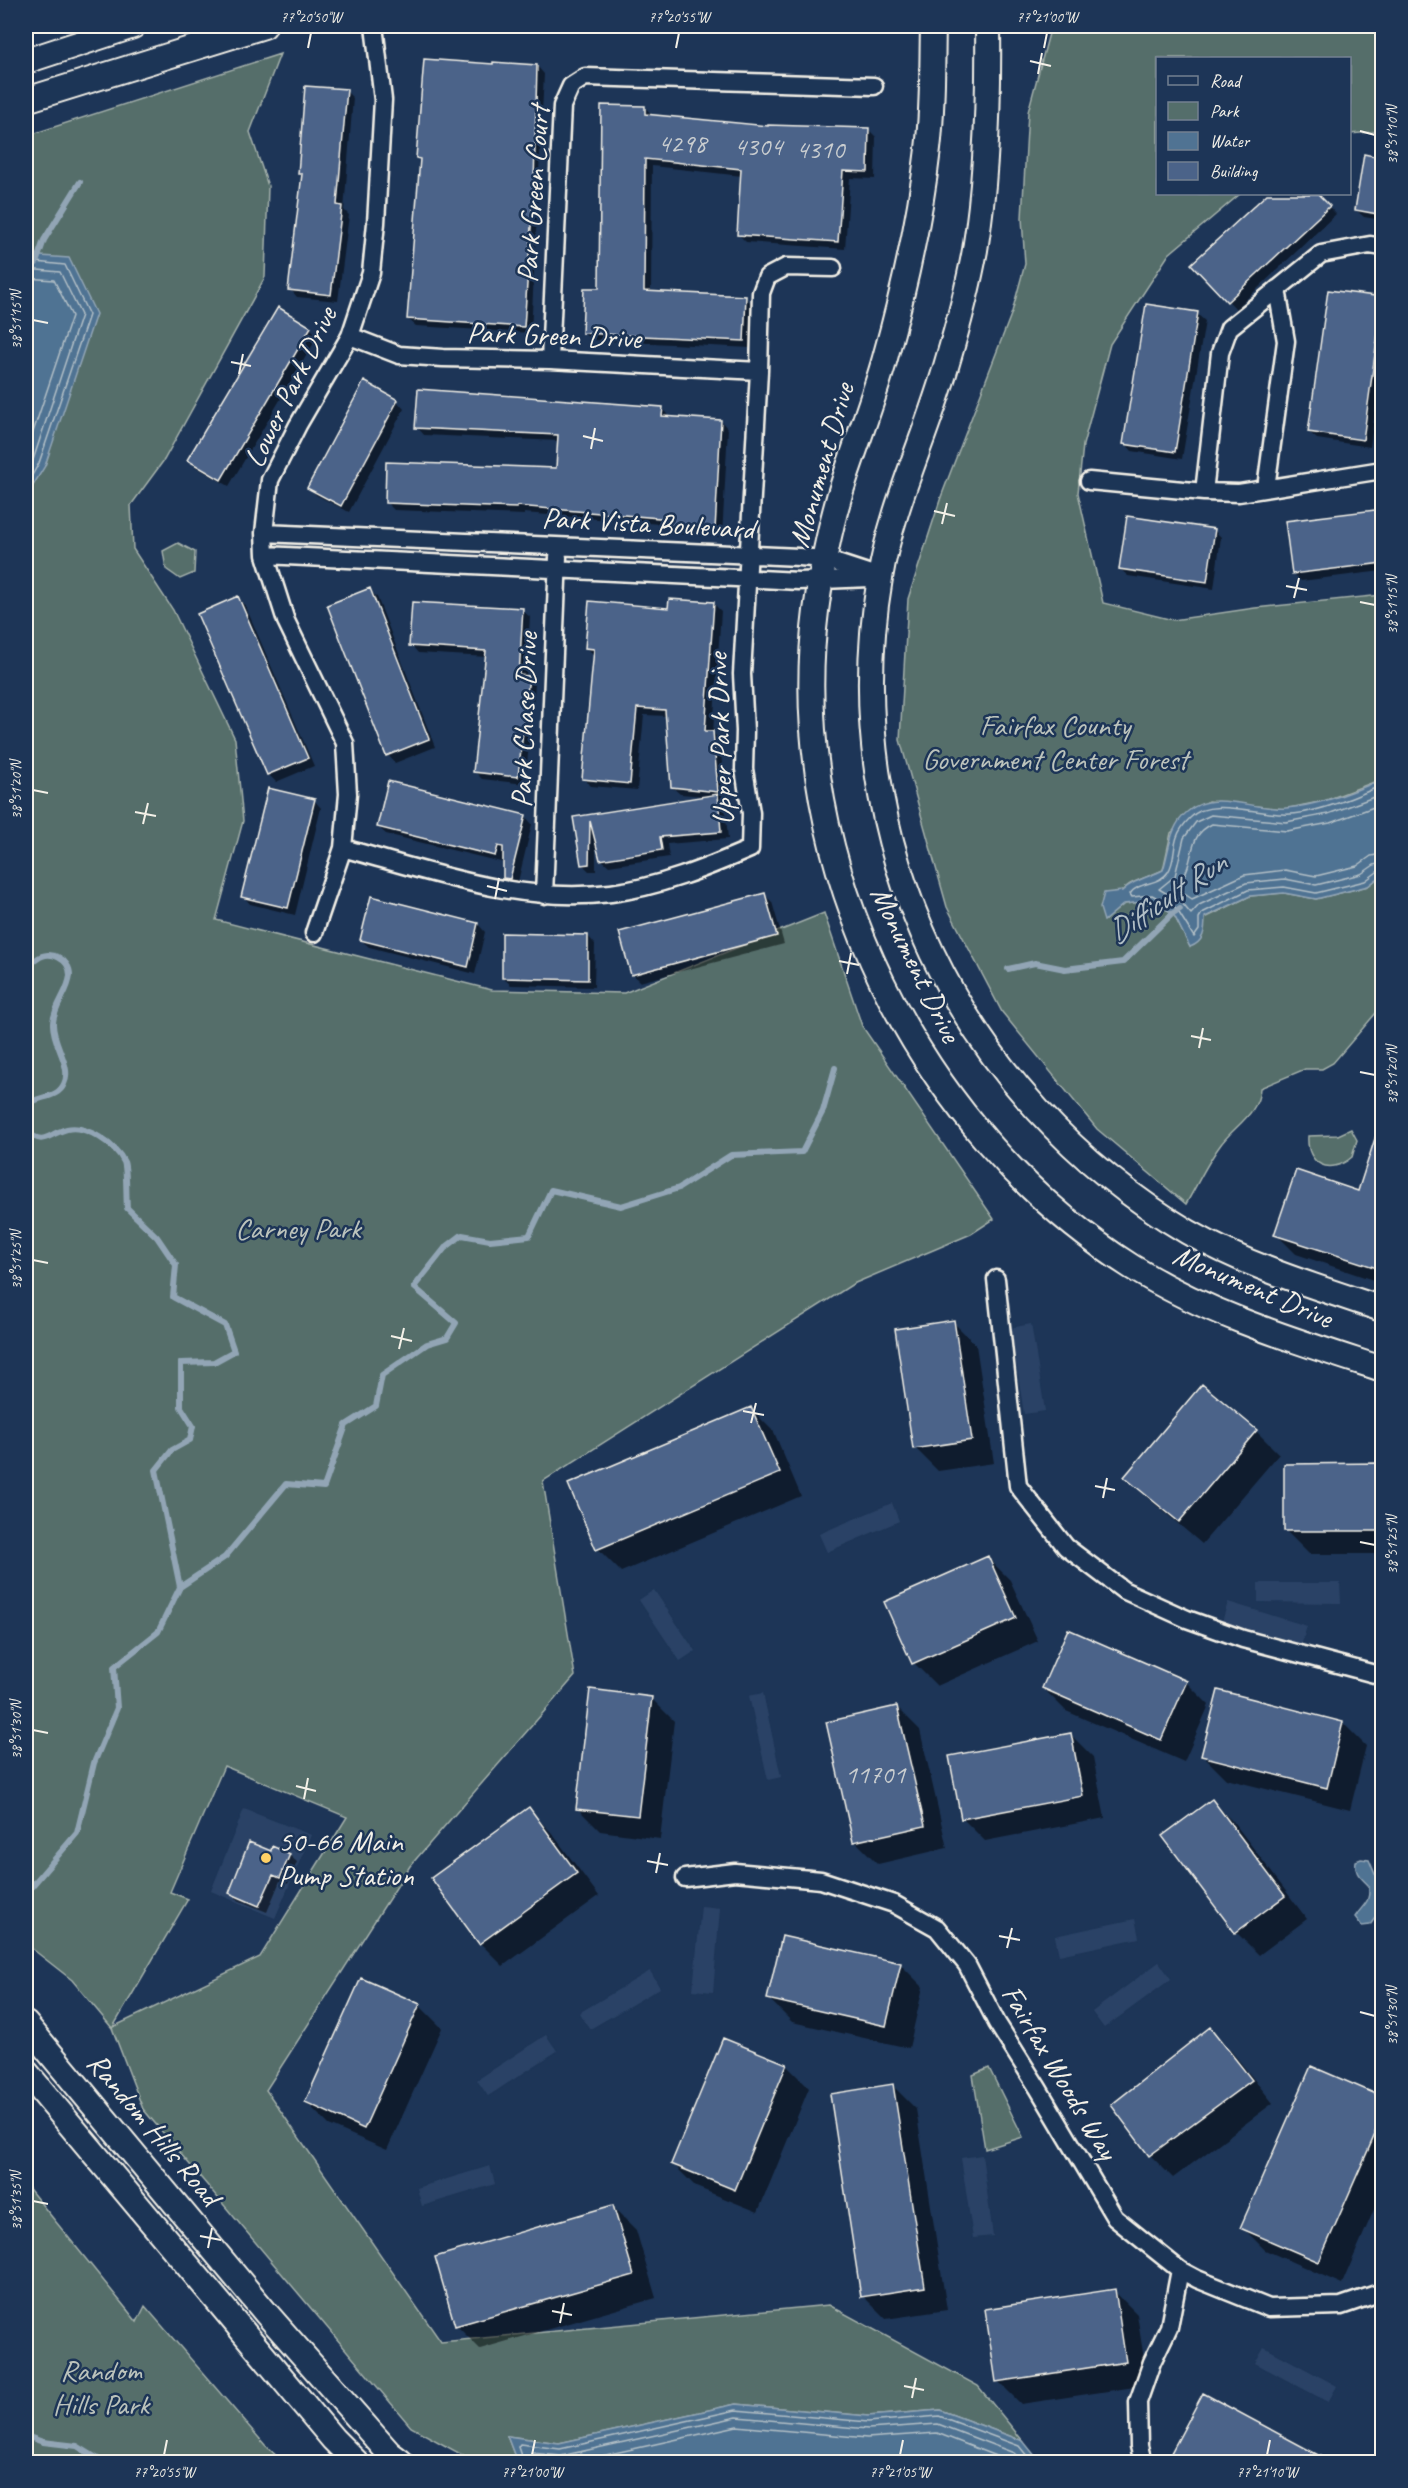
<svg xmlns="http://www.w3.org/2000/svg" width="1408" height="2488" viewBox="0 0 1408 2488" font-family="Caveat,sans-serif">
	<rect width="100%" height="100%" fill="#1d3557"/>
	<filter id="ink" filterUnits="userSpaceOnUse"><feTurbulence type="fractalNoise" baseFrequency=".0167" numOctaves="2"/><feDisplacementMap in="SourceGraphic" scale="12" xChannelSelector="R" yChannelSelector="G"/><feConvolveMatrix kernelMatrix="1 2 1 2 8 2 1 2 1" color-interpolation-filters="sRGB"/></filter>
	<g filter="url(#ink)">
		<path fill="#2b4366" d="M1031 1324 1045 1411 1024 1414 1011 1328Z
			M892 1503 899 1521 827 1552 819 1534Z
			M1258 1583H1340L1341 1603 1258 1602Z
			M654 1590 695 1651 680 1661 639 1600Z
			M1228 1602 1307 1626 1301 1646 1222 1622Z
			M763 1693 781 1777 768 1780 749 1696Z
			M244 1809 311 1835 275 1918 211 1891Z
			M701 1906 720 1908 713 1992 693 1990Z
			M1135 1919 1139 1938 1059 1955 1055 1936Z
			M1159 1962 1171 1979 1104 2028 1092 2012Z
			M650 1971 660 1988 590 2029 579 2013Z
			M546 2035 557 2051 488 2096 477 2080Z
			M982 2155 993 2236 973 2238 961 2158Z
			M490 2166 495 2184 422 2206 417 2188Z
			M1264 2347 1337 2386 1328 2402 1255 2363Z"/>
		<path fill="#546e6b" stroke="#a4b0aa" stroke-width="1.5" fill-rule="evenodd" d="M1051 26H1382V131L1350 134V58H1158V194H1240L1169 254 1110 344 1083 445 1078 493 1103 603 1173 620 1255 608 1382 595V779L1324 801 1284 809 1208 801 1171 833 1163 870C1153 875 1142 878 1132 883 1119 889 1111 909 1104 921L1124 904 1150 901 1173 913 1190 947 1205 918 1250 896 1284 893 1316 899 1368 886 1382 875V1006L1333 1063 1322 1069H1305L1260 1088C1259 1115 1233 1126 1219 1147 1206 1165 1197 1185 1186 1204L1097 1129 1002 1012 947 907 900 740 908 599 941 497 1012 312 1025 264 1022 218 1028 112Z
			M280 54 250 132 268 186 265 277 164 460 131 505 133 549 173 610 235 739 243 821 216 920 492 990 624 993 824 913 862 1026 994 1219 971 1234 853 1284 543 1481 575 1676 410 1866 266 2090 441 2342 829 2305 978 2386 1023 2441 940 2410 868 2416 736 2404 559 2443 507 2436 517 2462H475L411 2427 143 2109 112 2028 72 1980 26 1944V136ZM224 1766 347 1817 260 1957 113 2027 188 1899 170 1892Z
			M178 543 195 552 194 573 180 579 166 569 163 551Z
			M1351 1129 1357 1140 1352 1157C1330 1176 1306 1165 1308 1136L1338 1135Z
			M989 2068 1023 2137 985 2149 973 2075Z
			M26 2185 137 2322 145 2306 265 2445 283 2462H26Z"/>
		<path fill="#507393" stroke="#92a5b5" stroke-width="1.5" d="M26 255 69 258 96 314 45 466 26 497Z
			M1382 779V875L1368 886 1316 899 1284 893 1250 896 1205 917C1205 931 1204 942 1190 947L1173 913 1151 901 1124 904 1104 921 1100 908 1104 893 1122 891C1133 880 1149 877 1163 870 1170 849 1169 827 1187 812 1214 788 1254 811 1286 808 1319 805 1352 793 1382 779Z
			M1361 1859 1369 1860 1375 1874 1382 1881V1908L1370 1925 1362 1926 1355 1917C1364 1903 1370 1904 1369 1886 1361 1877 1354 1874 1356 1861Z
			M736 2404 868 2416 940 2410 1023 2441 1040 2462H517L507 2436 559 2443Z"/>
		<path fill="#0007" d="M494 66H537L544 74 531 333 416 326 408 319 421 161 418 158Z
			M346 91 353 98 344 210 349 215 338 301 297 297 290 289 304 177 300 173Z
			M645 107 652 115 770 128 868 129 876 137 875 179 850 178 845 249 746 242 738 234 742 176 652 166 651 292 745 297 753 305 751 348 591 340 584 333 601 290Z
			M1382 159V220L1364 217 1356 210Z
			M1269 194H1317L1336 214 1236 309 1193 264Z
			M1382 299V361L1370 447 1317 439 1309 432Z
			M278 309 311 329 318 336 229 486 196 467 189 460Z
			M1197 314 1205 321 1182 459 1132 451 1125 443Z
			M397 401 404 409 349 512 316 495 309 487Z
			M662 408 670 418 721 421 728 429 722 537 679 534 672 525 524 513V515L394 510 386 502 557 470 559 441 424 435 417 427Z
			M1382 511V571L1301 581 1293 573Z
			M1214 530 1221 537 1214 589 1128 576 1120 569Z
			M369 590 377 597 435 747 395 763 388 755Z
			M238 598 245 605 314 766 276 782 269 775 199 614Z
			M714 604 721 611 713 733 720 740 725 798H720L725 803 728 839 667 844 669 857 609 866 601 859 596 844V871H589L582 864 575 818 705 796 680 794 672 787 667 716 644 715 637 790 591 786 584 779 594 655 587 648 670 610Z
			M522 610 530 617 526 678 535 685 525 784 482 779 475 772 487 657 418 653 411 645Z
			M314 800 321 808 295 915 250 904 243 896Z
			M525 816 532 824 517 886 512 885 505 878V863L386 834 378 827Z
			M765 895 772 902 784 944 640 982 632 974Z
			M372 898 478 924 485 932 475 974 369 947 361 940Z
			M588 936 595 944 594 987 511 985 503 978Z
			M1382 1121V1283L1296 1254 1276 1234 1359 1193Z
			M953 1322 976 1345 994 1463 938 1471 915 1448Z
			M751 1409 774 1432 801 1496 621 1572 598 1549Z
			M1256 1431 1279 1454 1202 1544 1149 1499 1126 1477Z
			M1382 1465V1554H1309L1286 1531Z
			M987 1557 1010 1580 1038 1641 937 1686 914 1663 886 1602Z
			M1186 1682 1209 1705 1184 1762 1066 1711 1043 1688Z
			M1219 1692 1343 1723 1366 1746 1350 1810 1226 1779 1203 1756Z
			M651 1698 674 1721 660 1839 600 1831 577 1808Z
			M897 1707 920 1730 947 1848 878 1864 855 1841Z
			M1070 1734 1093 1757 1105 1818 985 1841 962 1818Z
			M1212 1801 1235 1824 1307 1919 1259 1955 1236 1932Z
			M528 1809 551 1832 599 1896 503 1966 480 1943Z
			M271 1853 289 1855 297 1862 288 1884 280 1881 267 1912 238 1900 230 1892Z
			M900 1964 923 1987 909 2048 792 2022 769 1999Z
			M419 2005 442 2028 387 2150 329 2125 306 2102Z
			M1209 2029 1232 2052 1273 2103 1173 2178 1150 2155Z
			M786 2065 809 2088 758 2212 696 2187 673 2164Z
			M893 2086 916 2109 947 2310 886 2319 863 2296Z
			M1382 2098V2191L1342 2284 1265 2250 1242 2227Z
			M613 2207 636 2230 656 2298 480 2349 457 2326 437 2258Z
			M1114 2291 1137 2314 1148 2385 1021 2404 998 2381Z
			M1173 2452 1328 2462H1183Z"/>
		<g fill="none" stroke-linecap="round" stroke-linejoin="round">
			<path stroke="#b2bfc6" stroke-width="1.5" d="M26 261 65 265 89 315 39 463 26 486
				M26 269 60 272 81 315 33 460 26 472
				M26 278 54 280 72 316 26 453
				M1382 785C1356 797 1311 816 1282 814 1256 814 1209 797 1190 818 1185 823 1179 831 1177 837 1173 848 1175 862 1168 872 1160 885 1137 882 1130 894L1132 897 1152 895 1176 908 1194 937 1199 930V918L1202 913 1248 890 1284 887 1316 893 1365 881 1377 872 1382 871
				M1382 794 1328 814 1286 822 1211 815 1196 822 1184 838 1175 876 1159 889 1181 902 1191 914 1199 905 1246 883 1285 879 1316 885 1361 874 1374 865 1382 863
				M1382 804 1330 823 1287 831 1212 824C1194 833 1194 844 1189 863 1187 872 1182 880 1177 889L1192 899 1244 875 1285 870 1316 876 1357 866 1371 856 1382 854
				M523 2462 518 2447 520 2444 560 2449 736 2410 868 2422 939 2416 1019 2446 1032 2462
				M530 2462V2456L532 2453 561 2456 737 2417 868 2429 938 2424 1014 2453 1023 2462
				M574 2462 737 2426 867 2438 937 2433 1011 2462"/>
			<path stroke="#92a5b5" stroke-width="6" d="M36 263 44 240 80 182
				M1008 969 1035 963 1065 969 1123 962 1173 913 1180 909
				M26 974C28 969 32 962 37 959 50 949 70 959 70 975 69 992 54 1005 53 1023 52 1044 73 1066 64 1084 57 1100 36 1095 26 1106
				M26 1131C45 1147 47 1134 67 1129 86 1124 116 1145 124 1162 127 1169 126 1199 127 1208L157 1237 176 1265 173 1297 225 1325 234 1351 214 1362 181 1363V1407L193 1426 190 1440 172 1450 156 1470 180 1587
				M26 1893 77 1833 94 1763 117 1708 114 1667 158 1632 180 1587 225 1557 286 1484 324 1487 346 1425 376 1406 382 1375 427 1344 447 1338 456 1323 414 1287 445 1248 462 1235 490 1240 529 1236 551 1190 621 1206 679 1188 731 1155 802 1152 823 1111 835 1068
				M26 2436 43 2442 77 2446 103 2462"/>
		</g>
		<path fill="#4b6389" stroke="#f4f1e8" stroke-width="1.5" d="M424 59 493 64V62L537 65 534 184 524 327 407 319 420 159 416 158Z
			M305 86 347 89 337 205 342 206 331 295 288 290 302 174H298Z
			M601 105 645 106V114L768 126V125L869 128 868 172 843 171 838 242 737 235 741 169 645 159 644 291 746 296 744 341 582 333 584 288H599Z
			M1364 154 1383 158V215L1355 210Z
			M1267 194H1318L1330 206 1227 302 1191 264Z
			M1328 290 1383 297 1363 440 1308 432Z
			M1146 304 1198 312 1175 452 1123 444Z
			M278 307 311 327 221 480 187 460Z
			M364 381 398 400 341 506 307 488Z
			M418 389 663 407 662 416 721 420 715 530 670 527 671 519 517 506V508L385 503 386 462 556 468 558 435 415 428Z
			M1383 509V563L1292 574 1285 521Z
			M1127 516 1215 529 1207 582 1119 569Z
			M370 588 429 739 386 756 327 605Z
			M238 596 308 758 267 775 197 614Z
			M669 599 714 602 705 731H713L718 792 671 787 665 710 637 708 630 784 582 779 594 649 585 648 589 601 668 608Z
			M412 602 523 608 519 675 529 676 518 777 473 772 486 651 409 646Z
			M388 781 526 815 510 879 503 878V847L498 846 495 856 377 827Z
			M268 788 315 799 288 908 241 897Z
			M718 794 721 832 660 837 662 850 600 860 590 821 589 864 581 865 573 817Z
			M765 893 777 936 631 975 619 932Z
			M371 896 478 923 468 967 360 940Z
			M502 933 588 935V980L502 978Z
			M1379 1126H1383V1270L1274 1235 1296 1170 1358 1191Z
			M954 1320 972 1440 913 1449 895 1329Z
			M1202 1384 1257 1430 1179 1522 1124 1477Z
			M751 1407 780 1473 596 1550 568 1484Z
			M1383 1463V1531H1284V1464Z
			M988 1556 1016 1618 912 1664 884 1602Z
			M1068 1629 1187 1681 1161 1740 1042 1688Z
			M590 1689 652 1697 638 1816 576 1809Z
			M1218 1690 1343 1722 1327 1788 1201 1756Z
			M897 1706 925 1826 853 1842 826 1722Z
			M1071 1733 1083 1796 961 1819 949 1756Z
			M1212 1799 1285 1896 1235 1933 1162 1836Z
			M529 1807 577 1873 479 1944 431 1878Z
			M249 1842 271 1851 272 1846 290 1854 280 1878 273 1875 259 1906 229 1893Z
			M782 1936 901 1963 886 2026 767 1999Z
			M361 1978 420 2004 364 2129 305 2102Z
			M1210 2027 1252 2080 1149 2156 1111 2105Z
			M723 2038 787 2064 735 2190 671 2164Z
			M1311 2066 1383 2097V2116L1319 2262 1240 2228Z
			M893 2084 925 2287 861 2297 830 2094Z
			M613 2205 634 2275 455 2326 435 2257Z
			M1115 2289 1126 2362 996 2382 985 2309Z
			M1203 2393 1333 2463H1190L1171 2453Z"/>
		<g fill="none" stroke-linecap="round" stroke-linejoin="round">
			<g stroke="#f4f1e8" stroke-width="21">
				<path id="street" d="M350 336 399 355 443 358 550 360 759 371
					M550 360 562 106 571 86 585 77 874 86
					M1089 481 1204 492 1239 493 1382 470
					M1266 488 1286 341 1277 289
					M1204 492 1220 353 1229 328 1321 254 1370 245 1382 247
					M264 533 799 557 825 559 880 577
					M265 555 799 581 870 578
					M343 848C431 872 518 904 611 893 659 887 706 868 750 849L751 813 744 769 745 731 742 674 759 371 761 293 767 277 786 267 833 268
					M544 895 558 557
					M314 933 343 848 348 794 345 743 286 621 265 555 264 533 270 480 298 425 350 336 371 273 376 223 383 100 374 26
					M996 1279 1018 1486 1066 1547 1123 1590 1187 1619 1243 1639 1382 1676
					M685 1878 735 1872 821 1880 894 1904 937 1928 967 1965 997 2023 1038 2088 1115 2218 1180 2270 1197 2279 1269 2308 1341 2306 1382 2292
					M1143 2462 1139 2446 1138 2402 1152 2362 1169 2327 1180 2270"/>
			</g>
			<g stroke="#f4f1e8" stroke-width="28">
				<path id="secondary" d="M933 26C932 66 933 108 928 149 920 219 904 290 885 358 874 398 859 436 846 475 831 519 822 565 816 611 784 862 920 1133 1132 1267 1209 1315 1296 1341 1382 1369
					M988 26C989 101 987 176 975 250 968 288 958 326 947 363 927 435 892 504 880 578 835 840 961 1098 1188 1232 1249 1267 1316 1287 1382 1309
					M26 61 133 26
					M26 100 264 26
					M26 2024 266 2313 389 2453 401 2462
					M26 2072 333 2439 356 2462"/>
			</g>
			<use href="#street" stroke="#1d3557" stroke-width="16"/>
			<use href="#secondary" stroke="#1d3557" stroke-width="24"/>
		</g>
	</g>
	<path fill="none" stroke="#f4f1e8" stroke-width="2" d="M308 48 311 33M676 48 679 33M1044 48 1047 33M1030 61 1051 66M1038 74 1042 53M1360 131 1375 135M33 320 48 323M231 362 251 366M239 374 243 354M583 436 603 441M591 449 595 428M934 511 955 516M942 524 947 503M1286 586 1307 590M1294 598 1299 578M1360 602 1375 605M33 790 48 793M135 812 156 816M143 824 148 803M487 886 507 891M495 899 499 878M839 961 859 965M847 974 851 953M1191 1036 1211 1040M1199 1048 1203 1028M1360 1072 1375 1075M33 1260 48 1263M391 1336 412 1341M399 1349 404 1328M743 1411 764 1415M751 1423 756 1403M1095 1486 1115 1490M1103 1498 1107 1478M1360 1542 1375 1545M33 1730 48 1733M296 1786 316 1791M304 1799 308 1778M647 1861 668 1865M656 1873 660 1853M999 1936 1020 1940M1007 1948 1012 1928M1360 2012 1375 2016M33 2201 48 2204M200 2236 221 2240M208 2248 212 2228M552 2311 572 2315M560 2323 564 2303M904 2386 924 2390M912 2398 916 2378M164 2455 167 2440M532 2455 535 2440M900 2455 903 2440M1267 2455 1270 2440"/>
	<circle fill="#ffd166" stroke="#1d3557" stroke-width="2" cx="266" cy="1858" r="6"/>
	<g text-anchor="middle" stroke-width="5" stroke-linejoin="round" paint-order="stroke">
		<g font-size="27" fill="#caced0">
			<text x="682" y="152">4298</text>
			<text x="758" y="155">4304</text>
			<text x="820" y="158">4310</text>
			<text x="875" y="1783">11701</text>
		</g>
		<g font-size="30" fill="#f4f1e8" stroke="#1d3557">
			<text transform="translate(533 194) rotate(-86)" y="10">Park Green Court</text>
			<text transform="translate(554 335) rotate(2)" y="10">Park Green Drive</text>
			<text transform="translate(290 387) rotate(-64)" y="10">Lower Park Drive</text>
			<text transform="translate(821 465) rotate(-74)" y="10">Monument Drive</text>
			<text transform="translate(648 523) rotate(3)" y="10">Park Vista Boulevard</text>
			<text transform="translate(524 720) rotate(-88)" y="10">Park Chase Drive</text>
			<text transform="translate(720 739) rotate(-92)" y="10">Upper Park Drive</text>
			<text transform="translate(916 964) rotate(64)" y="10">Monument Drive</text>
			<text transform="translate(1253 1286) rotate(23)" y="10">Monument Drive</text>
			<text transform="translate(1060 2072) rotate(59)" y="10">Fairfax Woods Way</text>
			<text transform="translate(154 2129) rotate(50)" y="10">Random Hills Road</text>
		</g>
		<g font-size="30" fill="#bcc3bc" stroke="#1d3557">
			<text x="1055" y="735">Fairfax County<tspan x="1055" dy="34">Government Center Forest</tspan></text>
			<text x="298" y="1238">Carney Park</text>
			<text x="101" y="2380">Random<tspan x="101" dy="34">Hills Park</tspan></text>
		</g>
		<g font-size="30" fill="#f4f1e8" stroke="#1d3557" text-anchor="start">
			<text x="278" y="1851">50-66 Main<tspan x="278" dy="34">Pump Station</tspan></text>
		</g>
		<g font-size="32" font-style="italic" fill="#b2bfc6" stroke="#1d3557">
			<text transform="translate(1166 897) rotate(-34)" y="11">Difficult Run</text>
		</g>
	</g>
	<rect width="1408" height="2488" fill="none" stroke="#1d3557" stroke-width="66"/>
	<rect x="1156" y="57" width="195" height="138" fill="#1d3557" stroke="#738091" stroke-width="1.5"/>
	<rect x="1168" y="76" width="30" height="9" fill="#1d3557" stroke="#738091" stroke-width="1.5"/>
	<text x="1210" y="87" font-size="18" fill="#f4f1e8">Road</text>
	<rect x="1168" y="102" width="30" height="18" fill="#546e6b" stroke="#738091" stroke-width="1.5"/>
	<text x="1210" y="117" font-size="18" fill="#f4f1e8">Park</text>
	<rect x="1168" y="132" width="30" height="18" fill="#507393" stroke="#738091" stroke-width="1.5"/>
	<text x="1210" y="147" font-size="18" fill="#f4f1e8">Water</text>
	<rect x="1168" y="162" width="30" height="18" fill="#4b6389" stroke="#738091" stroke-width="1.5"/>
	<text x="1210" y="177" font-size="18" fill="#f4f1e8">Building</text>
	<rect x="33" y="33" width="1342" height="2422" fill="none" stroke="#f4f1e8" stroke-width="2"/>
	<g font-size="15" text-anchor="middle" fill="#f4f1e8">
		<text x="311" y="22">77°20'50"W</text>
		<text x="679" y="22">77°20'55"W</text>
		<text x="1047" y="22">77°21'00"W</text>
		<text transform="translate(1392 135) rotate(-90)" y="5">38°51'10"N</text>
		<text transform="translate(16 320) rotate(-90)" y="5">38°51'15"N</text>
		<text transform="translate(1392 605) rotate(-90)" y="5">38°51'15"N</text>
		<text transform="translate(16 790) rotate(-90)" y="5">38°51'20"N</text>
		<text transform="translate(1392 1075) rotate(-90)" y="5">38°51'20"N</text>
		<text transform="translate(16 1260) rotate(-90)" y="5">38°51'25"N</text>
		<text transform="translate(1392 1545) rotate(-90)" y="5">38°51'25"N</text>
		<text transform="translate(16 1730) rotate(-90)" y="5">38°51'30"N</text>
		<text transform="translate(1392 2016) rotate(-90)" y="5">38°51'30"N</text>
		<text transform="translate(16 2201) rotate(-90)" y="5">38°51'35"N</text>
		<text x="164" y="2477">77°20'55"W</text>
		<text x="532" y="2477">77°21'00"W</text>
		<text x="900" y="2477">77°21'05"W</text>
		<text x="1267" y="2477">77°21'10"W</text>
	</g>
</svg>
